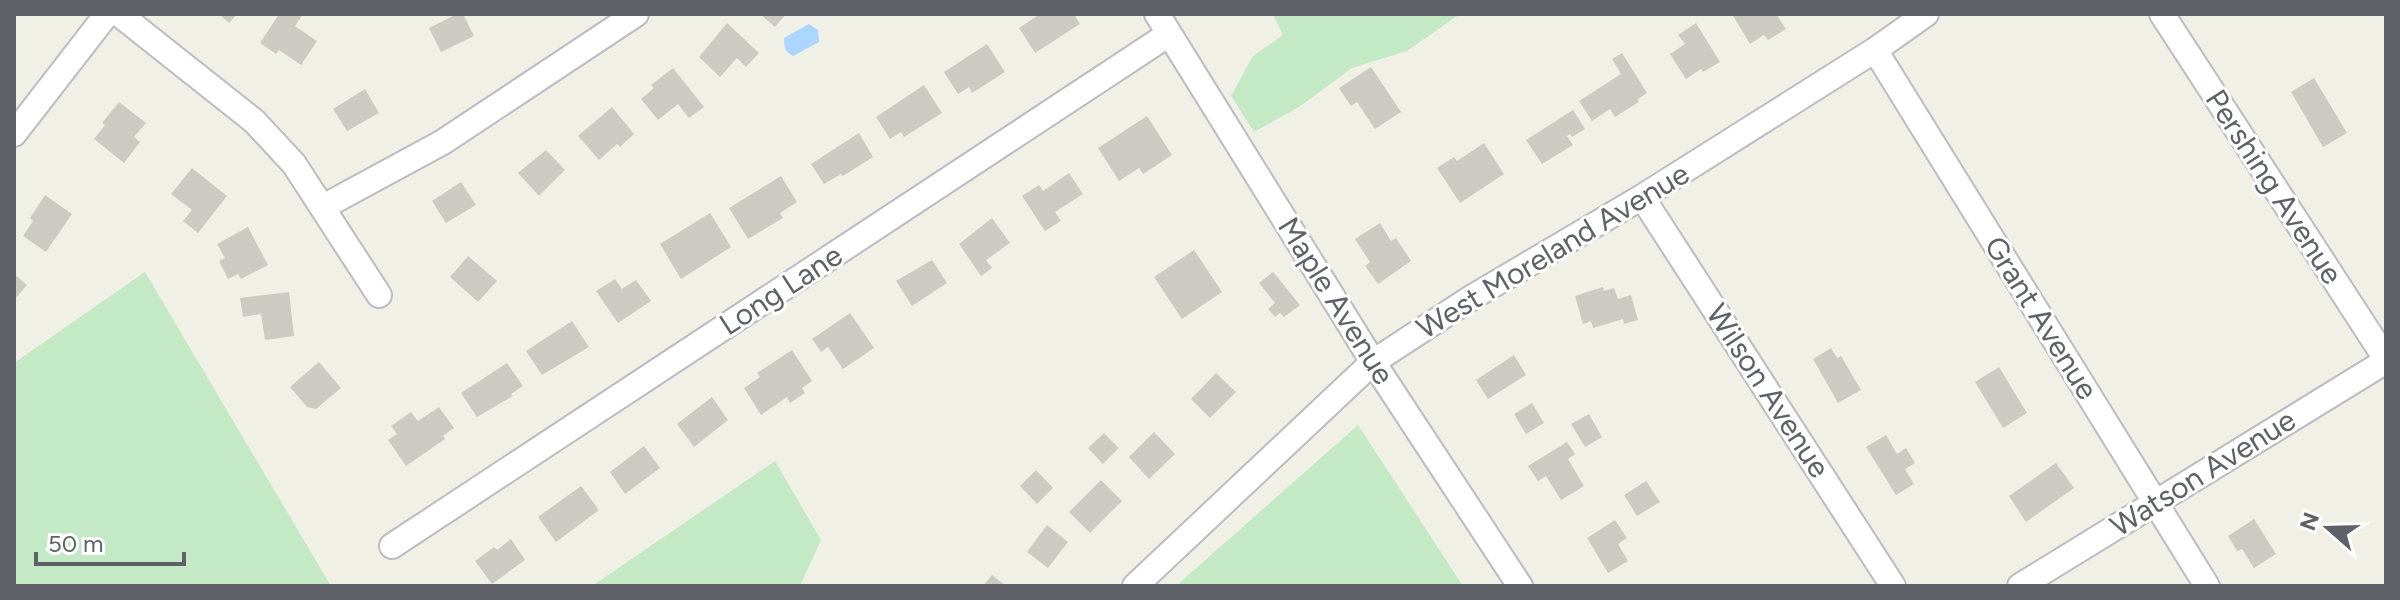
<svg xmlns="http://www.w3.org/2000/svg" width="2400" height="600" viewBox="0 0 2400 600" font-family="Figtree,sans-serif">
	<rect width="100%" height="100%" fill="#f1f0e7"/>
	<path fill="#c3eac5" d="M1273 14H1460L1407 51 1352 68 1299 107 1254 132 1231 96 1253 56 1283 35Z
		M145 272 331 586H14V363Z
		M1358 425 1463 586H1176Z
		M775 461 821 540 800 586H592Z"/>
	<path fill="#aad6ff" d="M809 24 818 30 819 42 793 56C785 51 784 48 784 38Z"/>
	<path fill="#cdcac4" d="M219 14H237L229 23Z
		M279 14H303L295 26 317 41 301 65 279 50 276 54 260 43Z
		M457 14H463L474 36 441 52 429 28Z
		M760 14H786L775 27Z
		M1040 14H1074L1080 24 1035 53 1019 28Z
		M1732 14H1776L1786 29 1768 40 1764 35 1750 44Z
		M727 23 759 53 746 67 737 58 720 77 699 57Z
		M1696 23 1720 62 1703 72 1701 69 1686 79 1670 54 1685 44 1678 35Z
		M987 44 1005 72 972 93 969 87 958 94 944 72Z
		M1622 53 1647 93 1638 99 1639 102 1615 117 1610 109 1592 121 1579 101 1621 74 1612 59Z
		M1371 67 1401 112 1375 129 1357 102 1351 106 1339 88Z
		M673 68 704 107 689 118 678 104 658 120 641 99 654 88 651 85Z
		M2314 78 2347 133 2323 147 2291 92Z
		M924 85 942 113 904 137 901 132 890 139 876 117Z
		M365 89 379 113 347 131 333 109Z
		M119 102 146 123 134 137 140 142 124 163 94 139 105 125 102 123Z
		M612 107 634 134 620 147 617 144 599 160 578 136Z
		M1573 110 1585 129 1572 137 1570 134 1567 136 1573 145 1542 164 1526 140Z
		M1147 116 1172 155 1143 174 1139 168 1119 181 1098 148Z
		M859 133 873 157 843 176 841 174 824 184 811 164Z
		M1484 143 1504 174 1460 203 1437 168 1454 157 1457 161Z
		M546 150 565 170 539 196 518 173Z
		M192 168 227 196 198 233 183 221 192 210 171 194Z
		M1069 173 1083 194 1055 212 1061 221 1045 231 1022 196 1039 185 1043 191Z
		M781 176 797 202 780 213 783 218 748 239 729 208Z
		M461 182 476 205 446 223 432 201Z
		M45 195 72 214 46 252 23 236 33 221 30 218Z
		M710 213 731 247 681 279 660 244Z
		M992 218 1010 243 986 260 992 268 981 276 959 244Z
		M1380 223 1391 241 1396 238 1411 261 1378 284 1365 266 1370 262 1355 239Z
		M248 227 268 265 241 279 238 274 228 279 219 261 225 258 217 244Z
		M1194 250 1222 292 1182 319 1154 277Z
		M468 256 497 281 478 302 450 277Z
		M932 260 947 283 912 306 896 281Z
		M1273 272 1300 305 1284 317 1280 313 1275 317 1268 309 1275 303 1259 283Z
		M14 274 27 285 14 300Z
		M615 279 622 289 636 280 651 301 618 323 596 291Z
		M1603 287 1604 291 1614 288 1618 299 1631 295 1638 320 1624 324 1623 319 1593 328 1591 321 1583 324 1575 296Z
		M289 292 294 336 265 340 261 314 243 317 240 298Z
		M850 313 874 348 843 369 828 347 821 352 812 339Z
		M572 321 589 347 542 375 526 351Z
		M1831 348 1837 358 1841 356 1861 390 1838 403 1813 359Z
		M792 350 812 381 802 388 805 393 790 403 787 397 761 415 744 388 760 377 757 373Z
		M1514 355 1526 375 1488 399 1476 380Z
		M319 362 341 388 316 409 307 407 290 387Z
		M507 363 523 386 511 394 513 396 477 417 461 393Z
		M1999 367 2027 413 2003 428 1975 382Z
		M1216 373 1236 392 1210 418 1191 399Z
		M712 397 728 420 694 447 677 424Z
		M1532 403 1544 423 1526 434 1514 414Z
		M439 407 454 428 443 436 445 439 406 466 388 440 397 434 391 426 411 412 418 421Z
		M1589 414 1602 437 1585 447 1571 424Z
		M1154 432 1175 454 1149 479 1129 457Z
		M1104 433 1119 448 1103 464 1088 448Z
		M1886 435 1897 454 1906 448 1915 463 1905 469 1914 484 1896 495 1866 447Z
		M1567 442 1575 454 1568 459 1584 486 1561 500 1546 476 1538 481 1528 466Z
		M644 446 660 468 625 494 610 472Z
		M2056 463 2074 488 2026 522 2009 496Z
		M1036 470 1053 488 1037 504 1020 486Z
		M1101 480 1122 501 1090 533 1069 512Z
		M1646 481 1660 502 1637 516 1624 495Z
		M581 486 599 510 556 542 538 517Z
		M2254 519 2276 554 2254 568 2242 549 2237 551 2228 536Z
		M1615 520 1627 538 1618 544 1628 561 1608 573 1587 538Z
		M1047 525 1068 542 1048 568 1027 552Z
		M511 539 525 560 492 584 475 561 494 547 497 550Z
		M992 575 1006 586H983Z"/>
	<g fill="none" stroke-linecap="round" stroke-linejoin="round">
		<g stroke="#babcc1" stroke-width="28">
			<path id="minor" d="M119 14 254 121 294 164 379 295
				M1157 14 1373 362 1520 586
				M2162 14 2386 359
				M1875 50 2207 586
				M14 134 107 14
				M1642 197 1893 586
				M323 207 443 142 636 14
				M392 546 1169 34
				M1135 586 1373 362 1471 298 1642 197 1875 50 1926 14
				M2020 586 2386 361"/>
		</g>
		<use href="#minor" stroke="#fff" stroke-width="24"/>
	</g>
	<g text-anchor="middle" stroke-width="6" stroke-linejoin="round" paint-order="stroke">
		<g font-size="30" fill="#5e6268" stroke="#fff">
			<text transform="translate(2274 187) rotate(57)" y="10">Pershing Avenue</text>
			<text transform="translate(1553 251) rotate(-31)" y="10">West Moreland Avenue</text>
			<text transform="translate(781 290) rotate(-33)" y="10">Long Lane</text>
			<text transform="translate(1336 301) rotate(58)" y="10">Maple Avenue</text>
			<text transform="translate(2041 318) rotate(58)" y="10">Grant Avenue</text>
			<text transform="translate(1768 391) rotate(57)" y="10">Wilson Avenue</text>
			<text transform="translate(2203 473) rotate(-32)" y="10">Watson Avenue</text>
		</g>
	</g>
	<rect width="2400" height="600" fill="none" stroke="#5e6268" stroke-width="32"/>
	<g transform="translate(2328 528) rotate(290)" stroke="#ffffff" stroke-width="6" paint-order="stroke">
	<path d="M0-6L14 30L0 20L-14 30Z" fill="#5e6268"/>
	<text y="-12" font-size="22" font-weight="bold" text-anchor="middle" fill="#5e6268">N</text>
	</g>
	<path d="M36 552v12h148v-12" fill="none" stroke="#5e6268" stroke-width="4"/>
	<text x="48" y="552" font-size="24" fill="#5e6268" stroke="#ffffff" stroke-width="6" paint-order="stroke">50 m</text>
</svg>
